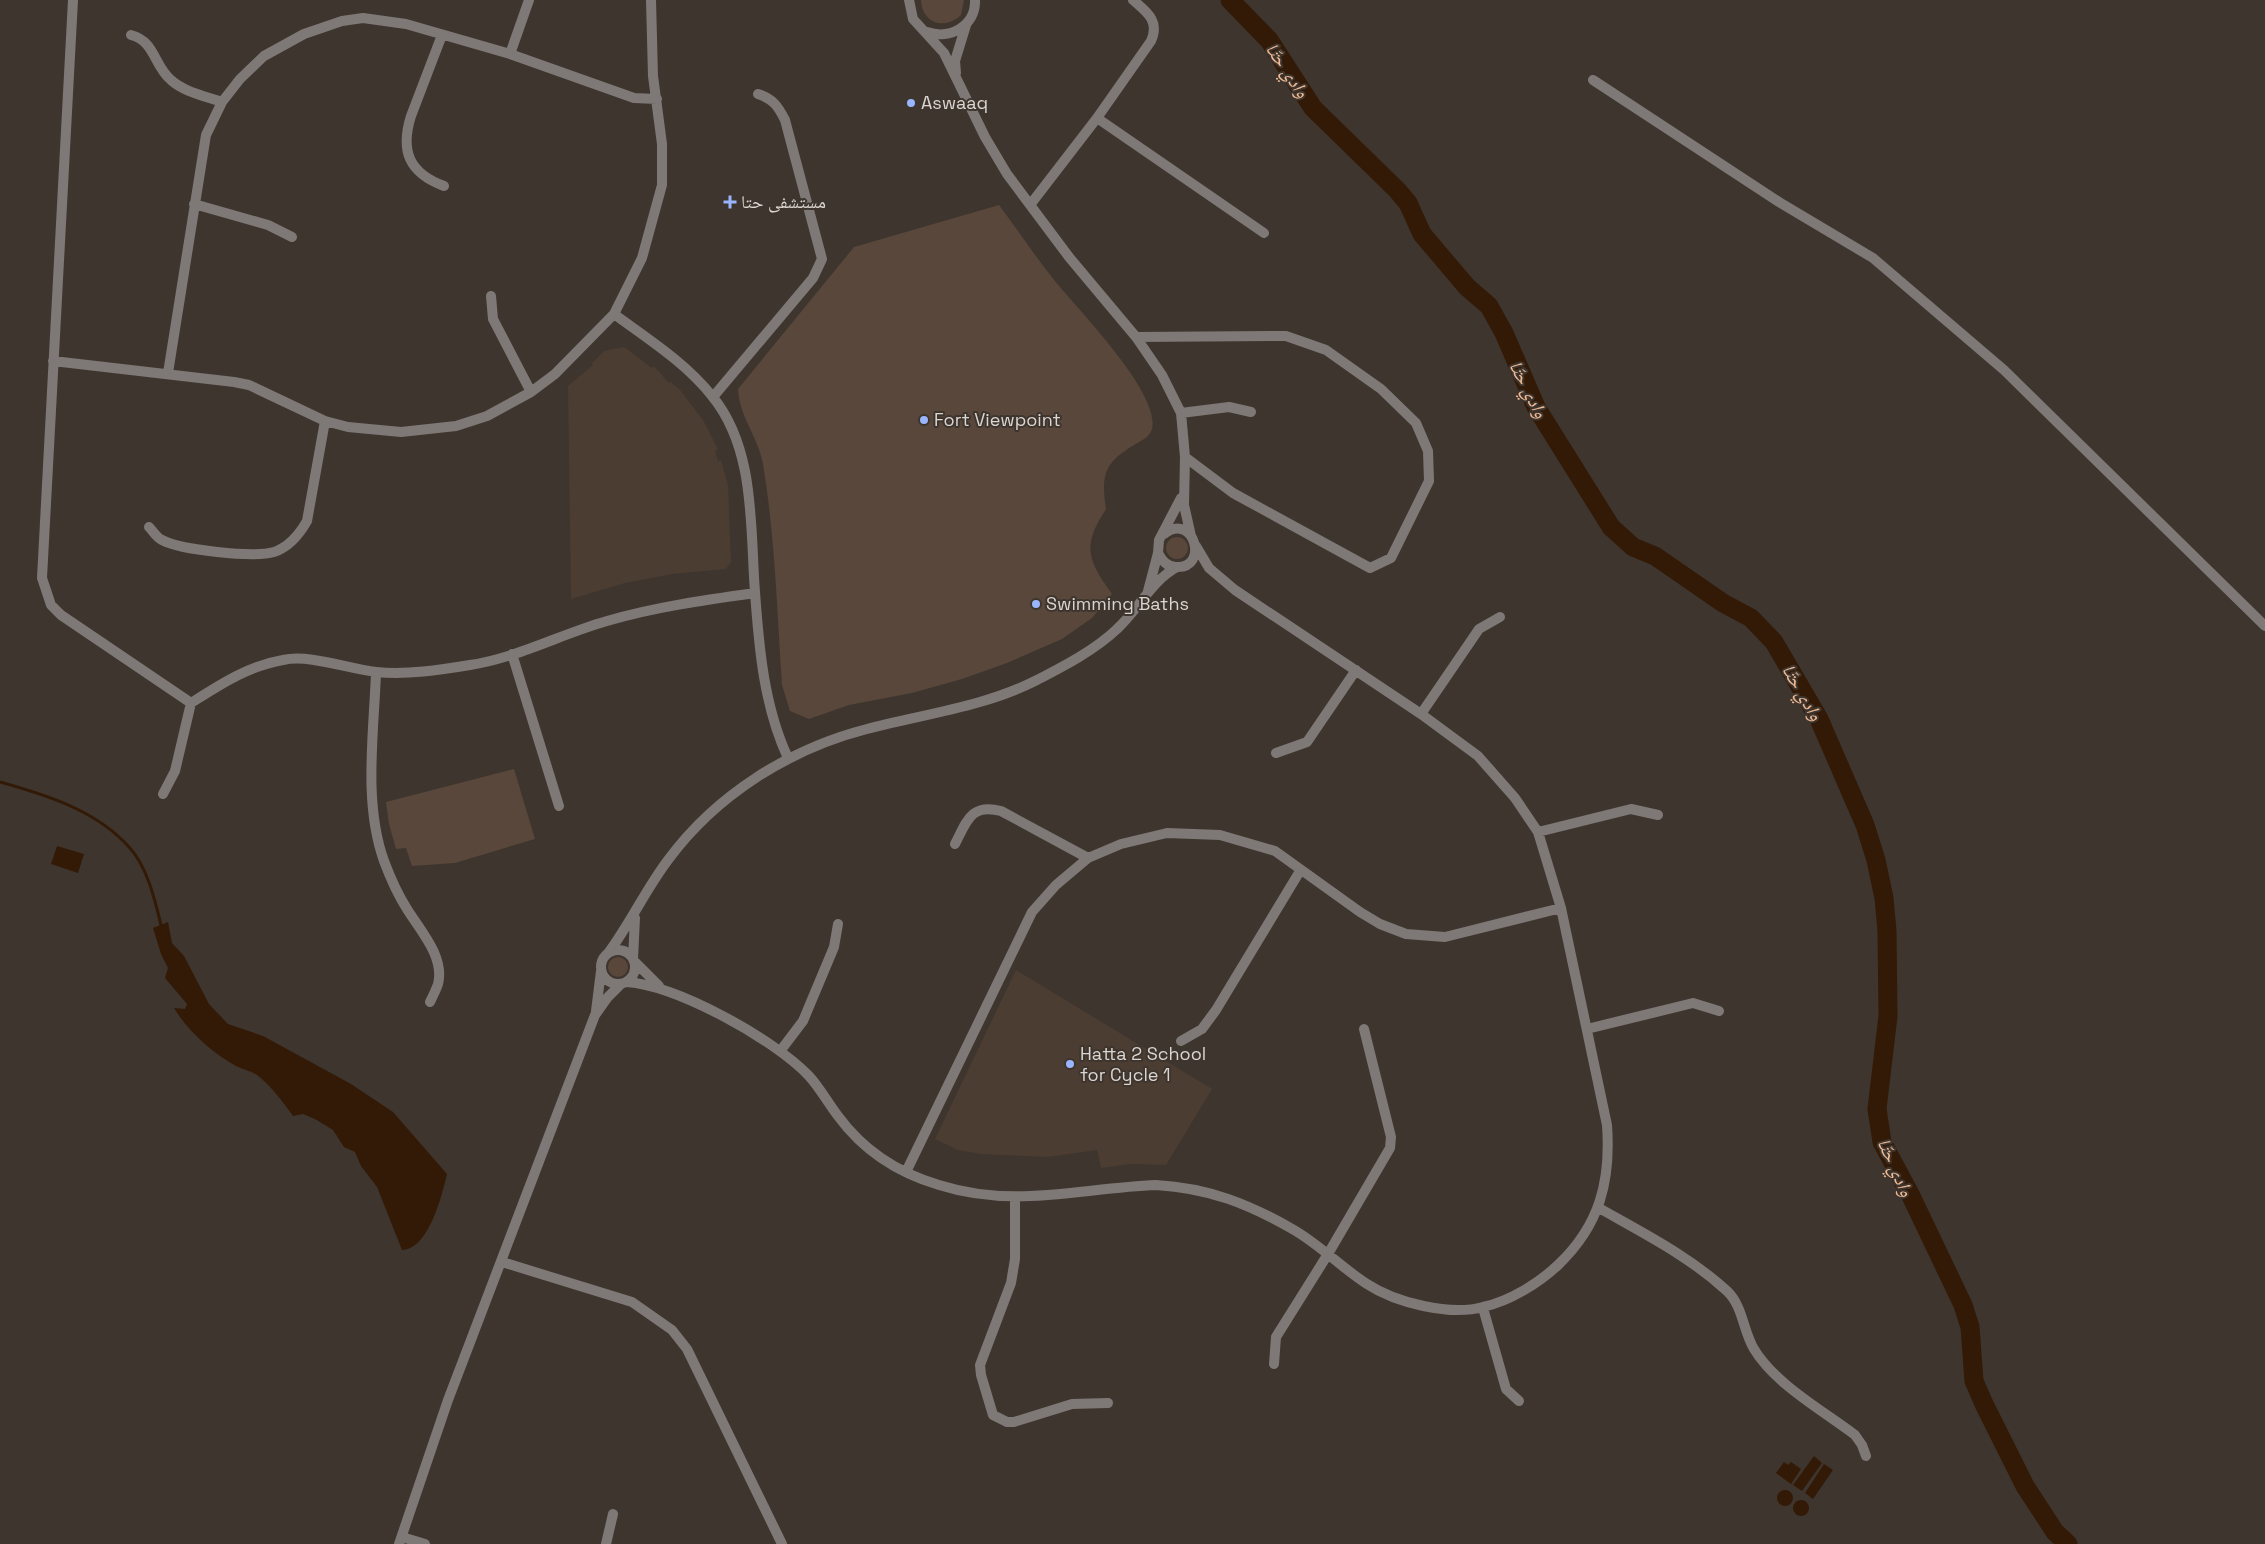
<svg xmlns="http://www.w3.org/2000/svg" width="2265" height="1544" viewBox="0 0 2265 1544" font-family="'Space Grotesk','Noto Naskh Arabic',sans-serif">
	<rect width="100%" height="100%" fill="#3e352e"/>
	<path fill="#4c3d32" d="M624 347 652 368 654 366 669 383 671 382 680 390 703 420 718 449 715 451 718 461 721 460 728 485 731 562 726 569 672 574 625 583 571 599 568 386 593 365 592 363 604 351Z
		M1016 970 1212 1089 1166 1165 1131 1164 1101 1168 1097 1150 1047 1157 980 1154 958 1150 935 1139Z"/>
	<path fill="#58473a" d="M964 0 961 15C944 31 922 23 921 0Z
		M999 205C1017 229 1033 253 1051 276 1074 306 1161 392 1152 429 1150 435 1145 439 1139 442 1107 461 1100 470 1106 509 1082 546 1087 559 1112 594L1092 618 1062 639 1007 663 962 679 912 693 849 705 809 719 790 711 782 685C777 611 775 536 763 464 758 437 739 416 738 389L854 247Z
		M1166 548a11 11 0 1 1 22 0a11 11 0 1 1-22 0Z
		M514 769 535 839 455 863 412 866 406 848 396 849 389 824 386 802Z
		M608 967a10 10 0 1 1 20 0a10 10 0 1 1-20 0Z"/>
	<path fill="#321a06" d="M57 846 84 854 78 873 51 864Z
		M168 922 172 943 184 956 209 1004 228 1024 263 1036 351 1084 393 1112 447 1174C442 1195 429 1249 402 1250L377 1187 361 1166 355 1152 344 1147 333 1130 315 1119 303 1114 293 1116C283 1102 271 1086 257 1075 251 1071 242 1069 236 1066 212 1053 187 1030 174 1008L185 1009 187 1004 165 978 168 968 161 954 153 928Z
		M1814 1456 1822 1463 1802 1491 1793 1485Z
		M1784 1462 1788 1465 1791 1462 1801 1469 1791 1484 1776 1473Z
		M1824 1464 1833 1470 1813 1499 1805 1493Z
		M1777 1498a8 8 0 1 1 16 0a8 8 0 1 1-16 0Z
		M1793 1508a8 8 0 1 1 16 0a8 8 0 1 1-16 0Z"/>
	<g fill="none" stroke-linecap="round" stroke-linejoin="round">
		<path stroke="#321a06" stroke-width="3" d="M0 782C46 795 96 810 129 847 147 866 155 900 161 925"/>
		<path stroke="#321a06" stroke-width="19" d="M1230 0 1269 40 1313 108 1397 190 1408 203 1422 234 1467 287 1489 306 1504 333 1536 407 1611 527 1633 547 1655 556 1723 603 1751 618 1774 642 1819 719 1865 825 1876 860 1884 898 1887 931 1888 1016 1877 1109 1882 1142 1911 1196 1963 1305 1970 1327 1974 1381 1984 1404 2025 1486 2055 1532 2068 1544"/>
		<path stroke="#7e7976" stroke-width="10" d="M73 0 42 578 51 605 61 615 191 703
			M909 0 913 19 944 53 985 137 1007 174 1069 257 1136 337 1162 375 1181 413 1185 457 1184 505 1191 536
			M927 32C950 40 976 26 975 0
			M131 35C155 41 154 66 171 80 184 92 205 96 222 102
			M442 35 411 116C400 151 409 173 444 186
			M510 54 529 0
			M956 73 955 61 966 25
			M1593 80 1779 202 1873 258 2004 370 2265 626
			M1097 118 1264 233
			M194 204 268 225 292 237
			M1030 205 1097 118 1151 41C1160 21 1147 12 1133 0
			M491 296 493 319 531 392
			M614 314C648 339 686 363 712 396 756 449 750 529 755 592 759 648 764 707 788 758
			M1136 337 1286 336 1326 350 1381 389 1416 423 1428 451 1429 481 1391 558 1370 568 1233 493 1185 457
			M53 361 234 382 249 385 325 421 348 427 401 432 456 426 487 416 531 392 555 374 614 314 642 258 662 185V144L653 76 651 0
			M168 373 206 135 222 102 240 79 264 56 304 34 342 21 363 18 406 24 510 54 634 98 657 99
			M713 397 813 278 822 259 785 120C778 106 773 99 758 94
			M1181 413 1229 407 1251 412
			M149 527C153 531 157 538 162 540 181 550 253 558 274 552 289 547 299 535 307 521L325 421
			M1158 553C1162 561 1167 567 1176 567 1210 569 1194 511 1164 534
			M1148 591 1158 553 1159 540 1181 498
			M512 654 559 806
			M376 672C374 733 363 802 384 861 390 877 398 895 407 909 420 930 445 957 438 984 436 990 433 996 430 1002
			M1421 714 1479 629 1500 617
			M1276 753 1307 742 1356 670
			M163 794 175 771 191 703C221 684 248 666 283 660 310 654 348 669 376 672 407 675 440 670 470 665 517 658 561 634 607 621 655 607 705 600 755 593
			M1538 832 1631 809 1658 815
			M955 844C967 821 971 803 1001 811L1088 858
			M601 967a17 17 0 1 1 34 0a17 17 0 1 1-34 0Z
			M609 952C631 922 646 889 668 860 716 795 789 749 867 729 924 714 984 707 1037 680 1064 666 1095 650 1117 629 1139 609 1150 582 1177 567
			M633 959 635 918
			M635 962 659 986
			M627 982C678 986 774 1039 809 1076 820 1088 828 1103 838 1116 863 1150 898 1173 939 1185 1015 1209 1080 1188 1156 1185 1209 1188 1249 1204 1294 1230 1320 1245 1342 1268 1367 1284 1396 1303 1450 1316 1483 1307 1510 1301 1539 1283 1558 1265 1600 1225 1611 1181 1607 1125L1561 908 1538 832 1515 798 1478 756 1421 714 1235 590 1209 568 1196 546
			M596 1011 601 971
			M1587 1029 1693 1003 1719 1011
			M1181 1041 1202 1029 1216 1010 1300 871
			M781 1050 803 1021 834 947 838 924
			M906 1172 1032 912 1056 885 1088 858 1121 844 1167 833 1220 835 1275 851 1360 912 1380 924 1406 934 1445 937 1561 908
			M1015 1198V1259L1011 1283 980 1365 981 1375 993 1415 1007 1422H1014L1072 1404 1108 1403
			M1599 1208C1643 1233 1689 1256 1727 1291 1743 1306 1743 1331 1754 1349 1775 1384 1822 1410 1855 1435L1862 1445 1866 1456
			M502 1262 632 1302 672 1330 687 1349 782 1544
			M1483 1308 1506 1389 1519 1401
			M1274 1364 1276 1337 1328 1254 1390 1148 1391 1137 1364 1029
			M402 1537 425 1544
			M399 1544 448 1400 595 1015 607 998 621 984
			M606 1544 613 1514"/>
	</g>
	<g fill="#99b5fd" stroke="#3e352e" stroke-width="2">
		<circle cx="911" cy="103" r="5"/>
		<path d="M727.5 194.5h5v5h5v5h-5v5h-5v-5h-5v-5h5z"/>
		<circle cx="924" cy="420" r="5"/>
		<circle cx="1036" cy="604" r="5"/>
		<circle cx="1070" cy="1064" r="5"/>
	</g>
	<g text-anchor="middle" stroke-width="4" stroke-linejoin="round" paint-order="stroke">
		<g font-size="18" fill="#dbd5d1" stroke="#3e352e" text-anchor="start">
			<text x="921" y="109">Aswaaq</text>
			<text x="741" y="208">مستشفى حتا</text>
			<text x="934" y="426">Fort Viewpoint</text>
			<text x="1046" y="610">Swimming Baths</text>
			<text x="1080" y="1060">Hatta 2 School<tspan x="1080" dy="21">for Cycle 1</tspan></text>
		</g>
		<g font-size="19" font-style="italic" fill="#f0bb95" stroke="#3e352e">
			<text transform="translate(1288 70) rotate(56)" y="7">وادي حتّا</text>
			<text transform="translate(1529 389) rotate(63)" y="7">وادي حتّا</text>
			<text transform="translate(1803 692) rotate(60)" y="7">وادي حتّا</text>
			<text transform="translate(1896 1167) rotate(66)" y="7">وادي حتّا</text>
		</g>
	</g>
</svg>
